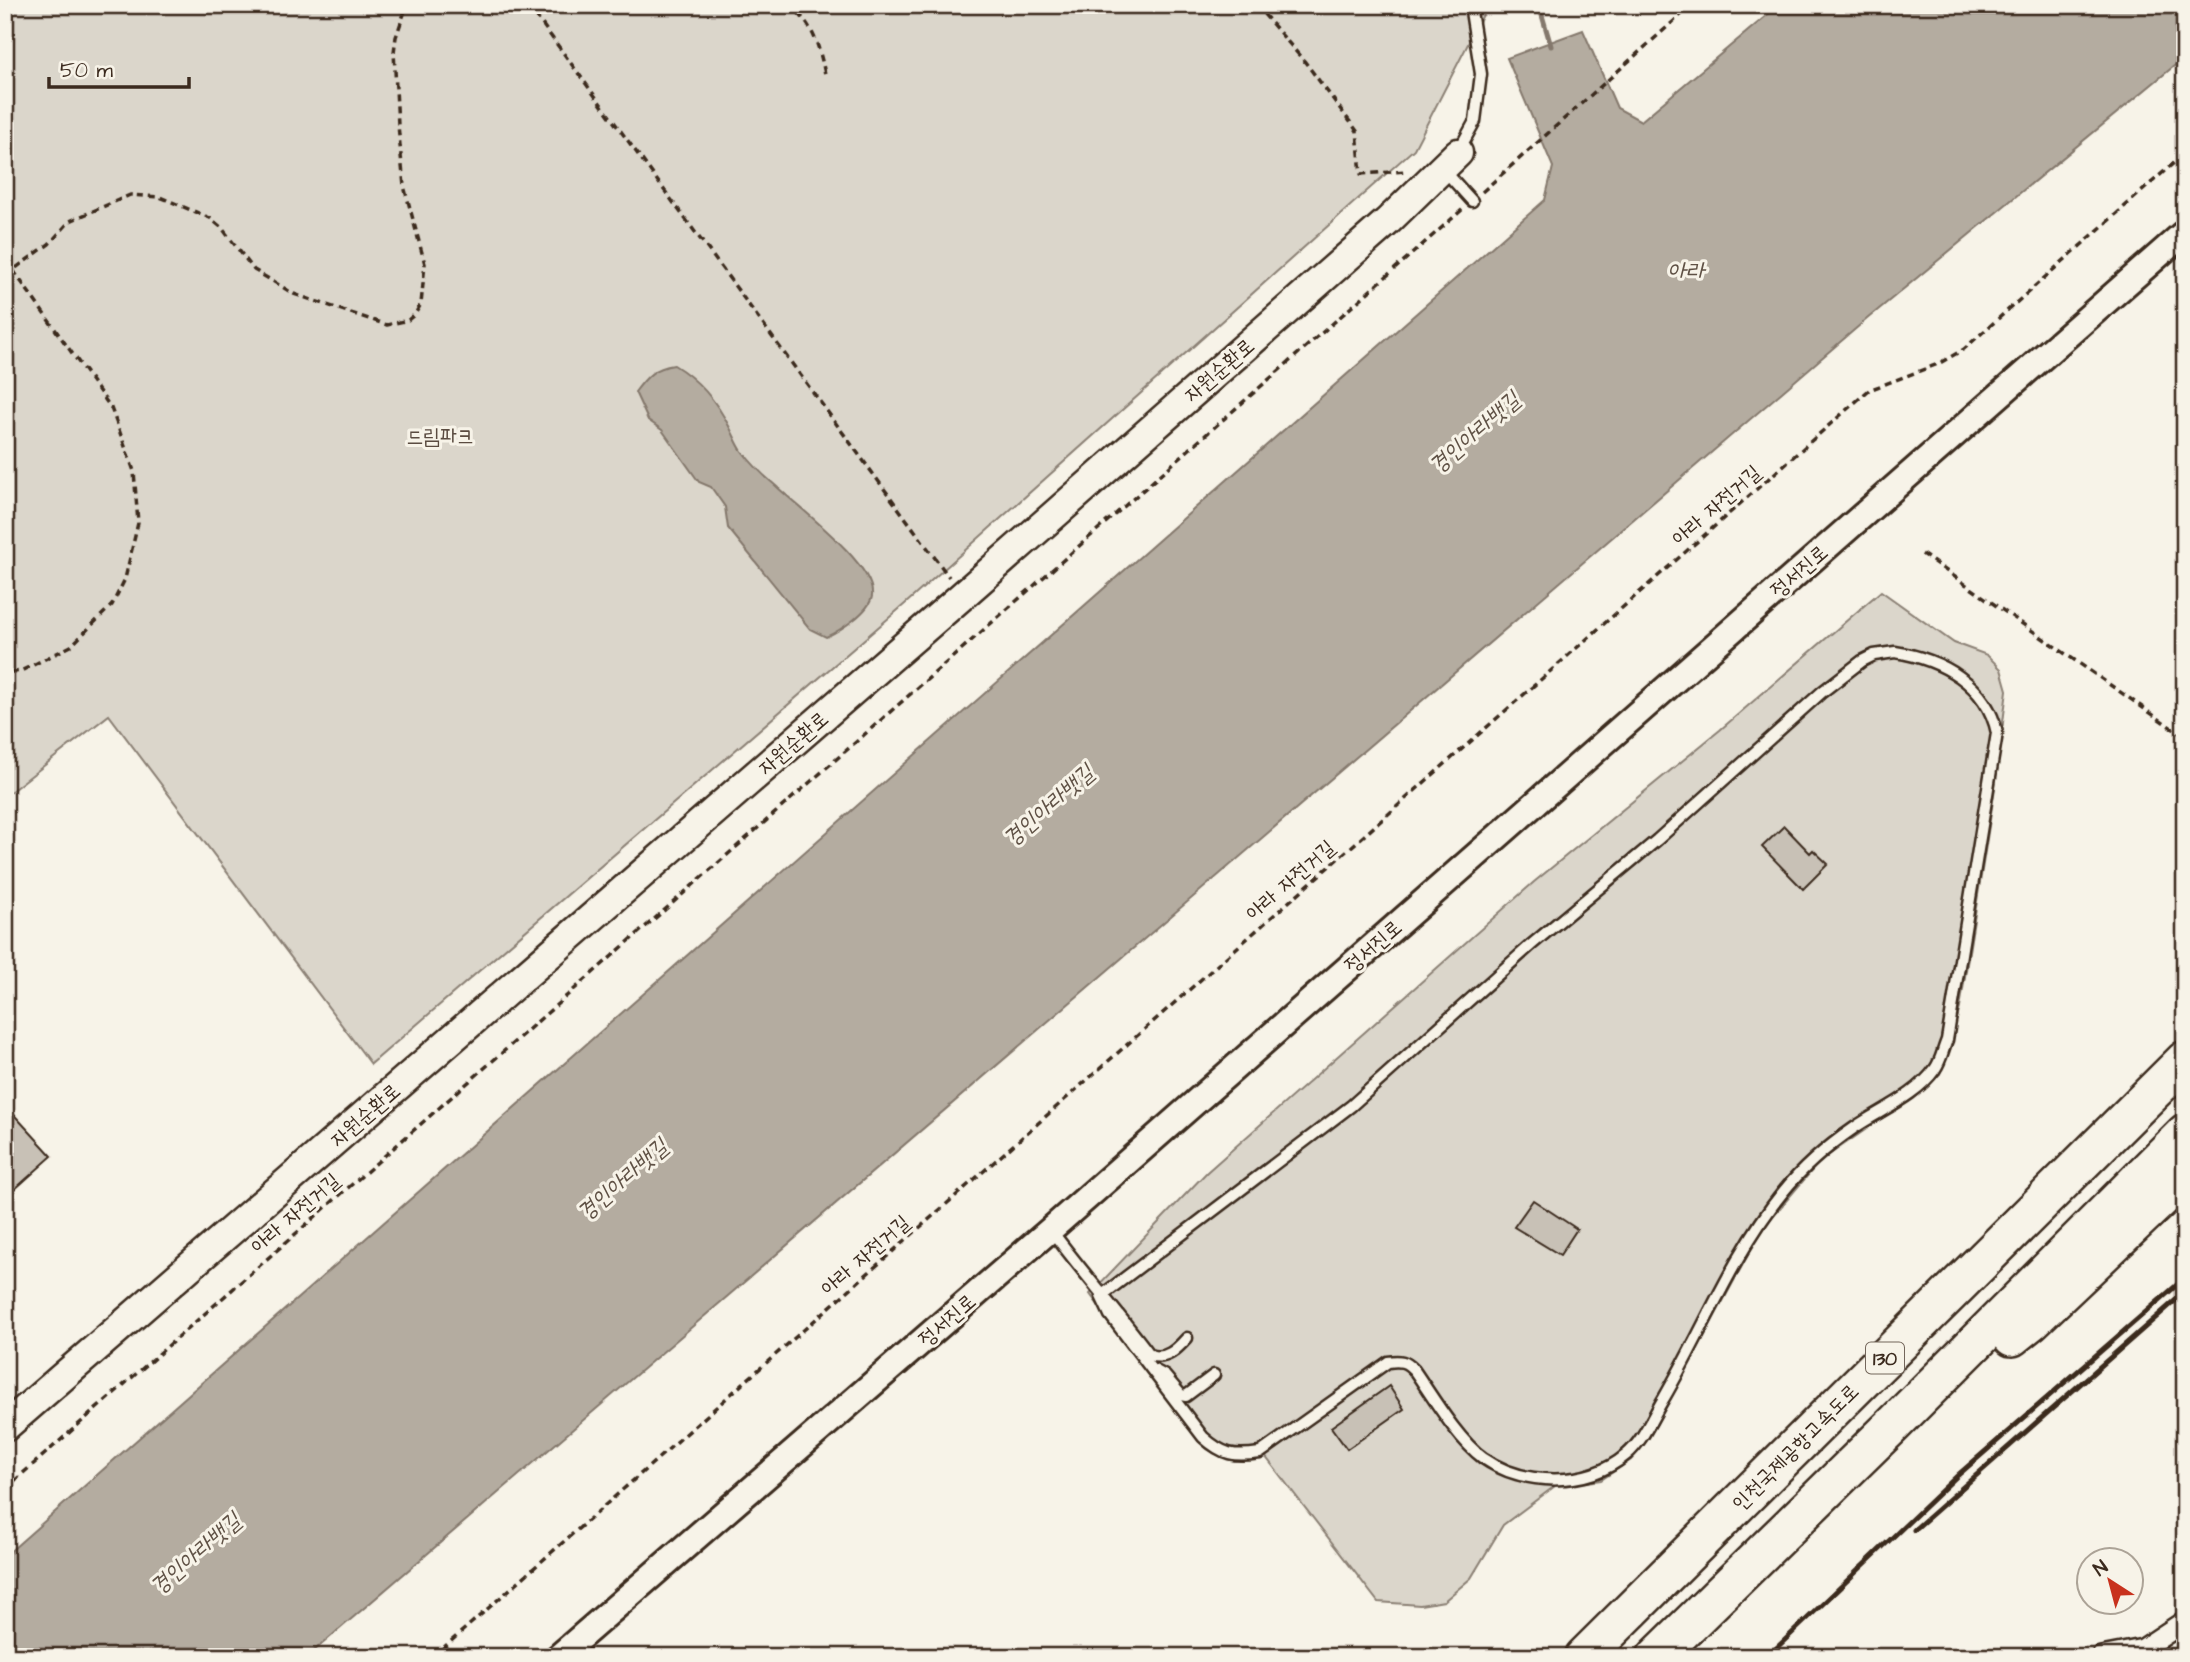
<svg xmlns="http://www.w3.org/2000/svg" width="2190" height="1662" viewBox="0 0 2190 1662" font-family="'Architects Daughter','Poor Story',sans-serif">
	<rect width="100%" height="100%" fill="#f7f3e8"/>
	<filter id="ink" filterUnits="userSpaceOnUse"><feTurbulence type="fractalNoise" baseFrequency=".0143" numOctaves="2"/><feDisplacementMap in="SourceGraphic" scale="14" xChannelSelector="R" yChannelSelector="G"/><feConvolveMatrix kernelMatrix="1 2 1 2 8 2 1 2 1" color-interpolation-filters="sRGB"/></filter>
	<g filter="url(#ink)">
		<path fill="#dbd6cb" stroke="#8b8074" stroke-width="2" d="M5 5H1488L1414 149 905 604 371 1064 109 715 5 796Z
			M1881 591 1954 643 1987 655 2001 669 2007 690 1995 788 1960 1008 1940 1074 1900 1106 1820 1161 1762 1229 1649 1438 1631 1460 1601 1480 1555 1486 1503 1525 1471 1578 1444 1601 1420 1605 1378 1602 1265 1456C1238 1460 1221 1463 1200 1443L1090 1294 1207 1172 1534 882 1720 730Z"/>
		<path fill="#b4aca0" stroke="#84786c" stroke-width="2" d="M1779 5H2185V57L1867 319 307 1657H5V1556L1545 200 1553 167 1507 58 1583 30 1617 108 1641 121Z
			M674 365C699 380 717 402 730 428 734 435 737 444 742 451 752 464 764 476 776 486 798 507 876 565 872 596 870 612 839 631 826 637L810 629 728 528 725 507 711 487 699 482 662 430 648 420 635 392C647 376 654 368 674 365Z"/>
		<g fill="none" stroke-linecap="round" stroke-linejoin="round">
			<path stroke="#84786c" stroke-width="5" d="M1539 5 1551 46"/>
		</g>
		<path fill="#c8c1b6" stroke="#3b2a1e" stroke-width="2" d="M1784 826 1810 853 1813 850 1828 864 1803 889 1762 847Z
			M5 1105 52 1156 5 1198Z
			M1533 1200 1577 1229 1560 1255 1514 1227Z
			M1389 1386 1404 1409 1347 1449 1331 1427Z"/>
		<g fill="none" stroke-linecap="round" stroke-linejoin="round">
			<g stroke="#3b2a1e" stroke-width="15">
				<path id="service" d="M1459 150 1475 121 1481 74 1470 5
					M1444 170 1472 201
					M1895 652C1941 659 1987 684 1997 733L1947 1040C1943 1049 1941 1061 1935 1069 1916 1096 1880 1110 1854 1128 1828 1146 1803 1167 1783 1192 1733 1254 1704 1329 1664 1398 1653 1416 1643 1441 1626 1455 1587 1488 1523 1486 1483 1458 1458 1440 1432 1396 1414 1370 1406 1361 1400 1360 1388 1362L1260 1453C1234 1457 1223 1455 1203 1437L1110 1315 1101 1296 1351 1106 1531 945 1657 840 1822 692 1862 661 1874 655Z
					M1051 1230C1083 1273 1118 1312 1150 1355 1166 1361 1177 1349 1187 1338
					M1154 1370 1165 1376 1181 1395 1186 1396 1214 1375"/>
			</g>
			<g stroke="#3b2a1e" stroke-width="24">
				<path id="minor" d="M2101 1657 2143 1649 2185 1621"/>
			</g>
			<g stroke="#3b2a1e" stroke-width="30">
				<path id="tertiary" d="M558 1657 1050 1230 2185 232"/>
			</g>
			<g stroke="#3b2a1e" stroke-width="33">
				<path id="secondary" d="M5 1427 962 596 1387 222 1458 153"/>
			</g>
			<g stroke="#3b2a1e" stroke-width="42">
				<path id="motorway" d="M2012 1337 2032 1321 2185 1176
					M1584 1657 2185 1060
					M1656 1657 1893 1425 2185 1133"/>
			</g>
			<path stroke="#3b2a1e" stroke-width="3.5" stroke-dasharray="7 5" stroke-linecap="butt" d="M528 5 949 577
				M789 5C813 23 819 46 825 74
				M1256 5 1305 62 1357 131 1361 174 1406 171
				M1482 192 1692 5
				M5 235 13 270 111 408 134 471 138 523 125 579 112 605 71 646 21 671 5 673
				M5 272 13 270 49 244 70 221 130 195 160 197 210 218 222 228 254 270 294 294 387 325 408 320 415 314 421 304 425 264 404 186 398 125 394 52 396 37 407 5
				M1922 554 2185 737
				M5 1489 1463 209
				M433 1657 1869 390 1938 364 1964 349 2185 153"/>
			<use href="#service" stroke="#f7f3e8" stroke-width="10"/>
			<use href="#minor" stroke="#f7f3e8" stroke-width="19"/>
			<use href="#tertiary" stroke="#f7f3e8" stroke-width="24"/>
			<use href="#secondary" stroke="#f7f3e8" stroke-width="28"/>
			<use href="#motorway" stroke="#f7f3e8" stroke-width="37"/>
			<path stroke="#3b2a1e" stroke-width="5" d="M1914 1530 2185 1292
				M1767 1657 1958 1475 2185 1278"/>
		</g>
	</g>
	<g text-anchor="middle" stroke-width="6" stroke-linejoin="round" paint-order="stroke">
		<rect fill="#f7f3e8" stroke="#73665b" stroke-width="2" x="1866" y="1342.5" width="38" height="31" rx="5"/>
		<g font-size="19" font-weight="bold" fill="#3b2a1e">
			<text x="1885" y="1365">130</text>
		</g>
		<g font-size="21" fill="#3b2a1e" stroke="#f7f3e8">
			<text transform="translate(1219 370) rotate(-41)" y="7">자원순환로</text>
			<text transform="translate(1716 505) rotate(-41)" y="7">아라 자전거길</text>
			<text transform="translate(1799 571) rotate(-41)" y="7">정서진로</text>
			<text transform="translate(793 743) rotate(-41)" y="7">자원순환로</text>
			<text transform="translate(1290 880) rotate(-41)" y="7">아라 자전거길</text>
			<text transform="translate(1373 946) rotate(-41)" y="7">정서진로</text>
			<text transform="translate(365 1115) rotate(-41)" y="7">자원순환로</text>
			<text transform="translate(295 1213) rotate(-41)" y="7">아라 자전거길</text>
			<text transform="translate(865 1255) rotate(-41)" y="7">아라 자전거길</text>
			<text transform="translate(947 1320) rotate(-41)" y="7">정서진로</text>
			<text transform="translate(1795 1447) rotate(-45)" y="7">인천국제공항고속도로</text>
		</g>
		<g font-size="21" fill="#5b4c41" stroke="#f7f3e8">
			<text x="440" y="443">드림파크</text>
		</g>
		<g font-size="23" font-style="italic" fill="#5f5145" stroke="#f7f3e8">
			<text x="1686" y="278">아라</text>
			<text transform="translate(1474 432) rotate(-41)" y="8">경인아라뱃길</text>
			<text transform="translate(1048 805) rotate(-41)" y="8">경인아라뱃길</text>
			<text transform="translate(622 1179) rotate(-41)" y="8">경인아라뱃길</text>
			<text transform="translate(195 1553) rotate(-41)" y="8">경인아라뱃길</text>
		</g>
	</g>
	<rect width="2190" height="1662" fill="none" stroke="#f7f3e8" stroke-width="28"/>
	<rect x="14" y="14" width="2162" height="1634" fill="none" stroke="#3b2a1e" stroke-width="2.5" filter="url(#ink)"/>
	<g transform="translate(2110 1581) rotate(324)"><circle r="33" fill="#f7f3e8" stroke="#aca397" stroke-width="2"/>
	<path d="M0-5L12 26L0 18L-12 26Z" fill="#c8321e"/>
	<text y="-10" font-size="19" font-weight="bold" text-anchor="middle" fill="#3b2a1e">N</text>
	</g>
	<path d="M49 77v10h140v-10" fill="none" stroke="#3b2a1e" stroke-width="3.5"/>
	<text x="60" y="77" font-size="21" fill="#3b2a1e" stroke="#f7f3e8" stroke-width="5" paint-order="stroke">50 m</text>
</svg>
